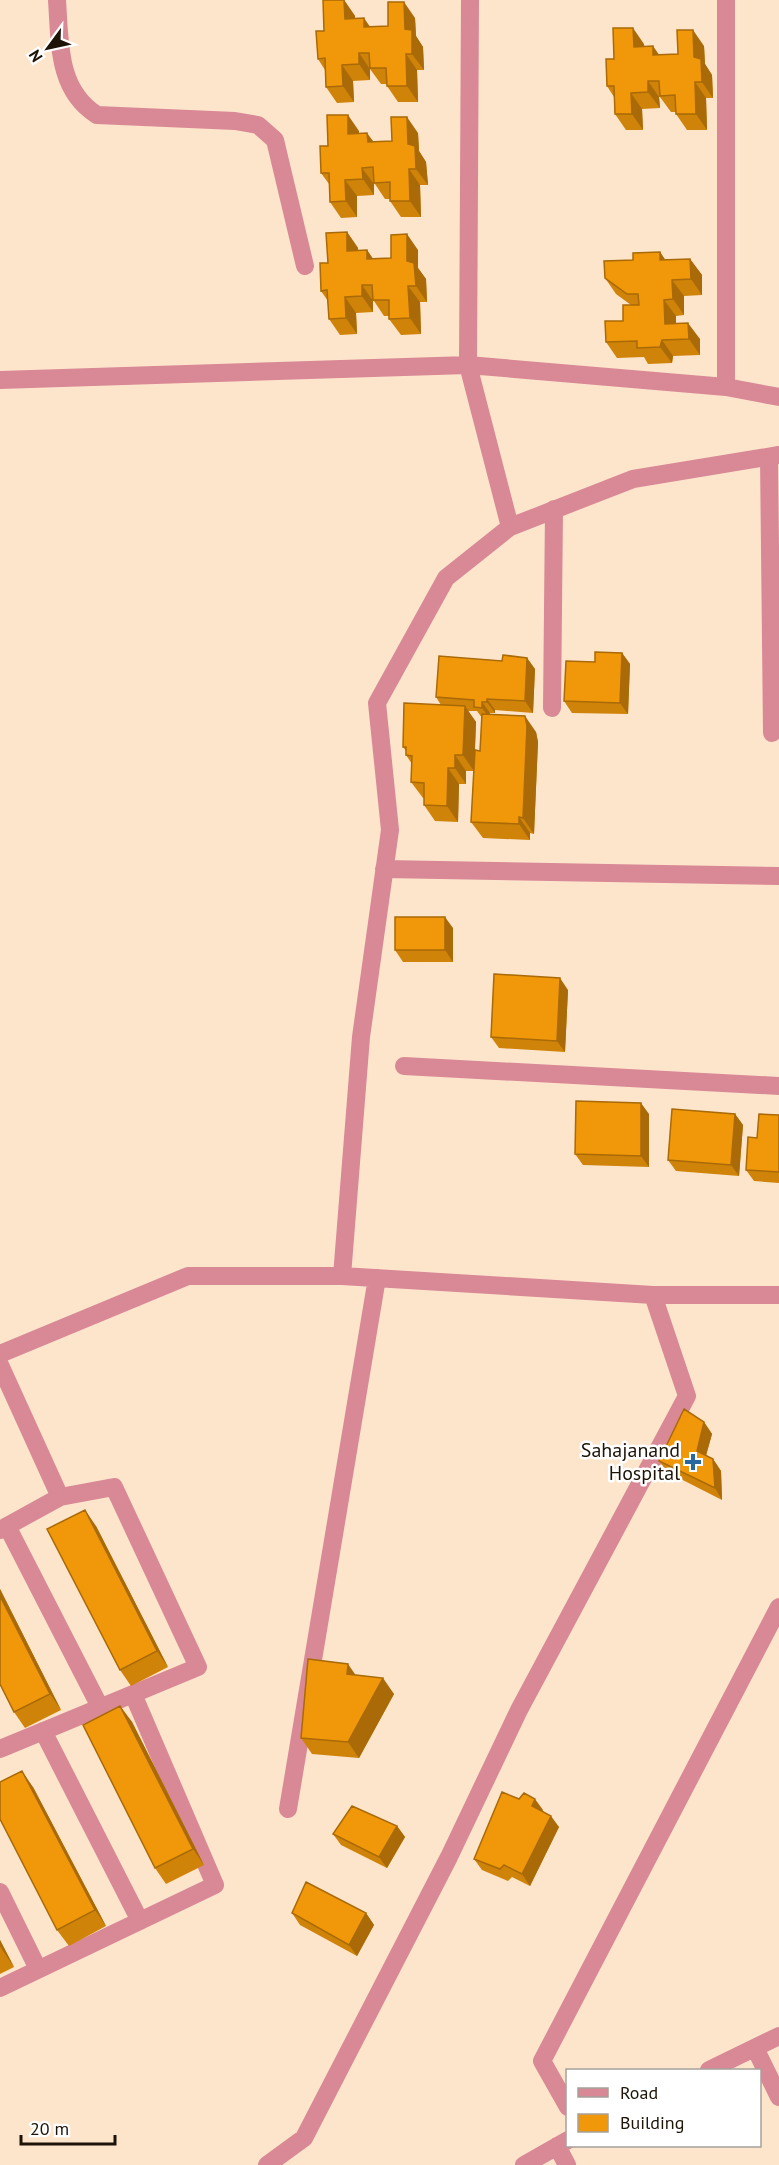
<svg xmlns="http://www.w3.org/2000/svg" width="779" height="2165" viewBox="0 0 779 2165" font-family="'PT Sans',sans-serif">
	<rect width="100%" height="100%" fill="#fde5cc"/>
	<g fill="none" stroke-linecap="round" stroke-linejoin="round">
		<path stroke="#d98896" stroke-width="18" d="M57 0C60 42 57 90 97 115L235 121 258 125 275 140 305 266
			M470 0 468 365 510 527
			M0 380 468 365 726 387 779 397
			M726 387V0
			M769 457 772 733
			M552 708 554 509
			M384 869 779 876
			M404 1066 779 1086
			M342 1276 361 1037 390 830 377 703 446 578 510 527 633 479 779 455
			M0 1354 188 1276H342L653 1295H779
			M0 1365 60 1497 114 1487 198 1667 133 1694 215 1885 0 1988
			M7 1526 100 1707
			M0 1530 60 1497
			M43 1731 140 1921
			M0 1749 133 1694
			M288 1809 377 1278
			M0 1892 38 1969
			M755 2048 779 2097
			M709 2070 779 2036
			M568 2107 542 2061 779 1607
			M557 2146 567 2165
			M267 2165 304 2138 449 1857 519 1710 687 1396 653 1295
			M524 2165 568 2140"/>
	</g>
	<path fill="#cf8309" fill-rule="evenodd" d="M344 0 355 16V18L370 27 388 26 415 18 416 36 423 47 424 70H417L418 102H398L387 86V84H381L370 69V80L353 81 354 102 337 103 326 87 325 70 318 59 324 31Z
		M644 44V46L659 55 678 54 704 46 705 64 712 75 713 98H706L707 130H687L676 114V112H671L660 97H659L660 108 642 109 643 130H626L615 114 614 97 607 86 614 59Z
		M359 131V133L373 141H392L418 133 419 151 426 162 428 185H420L421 217H401L390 201V199H385L375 184H374V195L357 196V217L341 218 330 202 329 184 321 173 328 146Z
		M347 232 358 248V250H367L373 259 391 258 418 250V268L426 279 427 302H420L421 334 401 335 389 319V316H384L374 301H373V312L356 313 357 334 340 335 329 319 328 301 321 291 328 263Z
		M660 252 665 260 690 259 702 275V295L684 296V315L676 316V324L700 339V355L673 356 672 363 648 364 644 357 617 358 606 342 623 321 631 305 616 294 605 278 633 260Z
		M622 653 630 664 628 714 572 713 564 701 595 662Z
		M527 658 535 669 533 713 495 710V713H490V714L536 732 538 742 534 834 530 833V840L483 838 471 822 474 771H466V784H459L458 822 435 821 424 805V798H423L411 782 412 764 406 755V751L403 747 441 705 436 697 502 661ZM468 711H477L482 718 480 751 475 750 476 722Z
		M453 928V962H403L395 950Z
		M568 990 565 1052 499 1048 491 1037Z
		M649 1114V1167L583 1165 575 1154Z
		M735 1114 743 1125 739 1176 676 1171 668 1160Z
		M779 1115V1183L754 1181 746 1170 757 1138Z
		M704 1422 712 1434 706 1456 713 1459 721 1471 722 1500 667 1472 659 1461Z
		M96 1526 168 1667 131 1686 120 1670Z
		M0 1589 61 1710 25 1728 14 1712 0 1684Z
		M356 1675 394 1694 359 1758 312 1754 301 1738Z
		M120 1706 132 1722 204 1865 166 1884 155 1868Z
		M33 1787 106 1926 69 1946 57 1930Z
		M543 1810V1811L559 1827 530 1886 512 1877 508 1881 482 1870 474 1859Z
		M397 1826 405 1837 387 1868 341 1845 333 1834Z
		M292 1913H366L374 1925 357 1956 300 1925Z
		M0 1940 14 1967 0 1974Z"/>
	<path fill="#a96a07" d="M344 0 355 16 356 35 345 19Z
		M404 2 415 18 416 36 423 47 424 70 412 54 405 29Z
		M364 18 375 34 364 27Z
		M633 28 644 44 645 63 634 47Z
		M693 30 704 46 705 64 712 75 713 98 702 82 694 57Z
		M653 46 664 62 653 55Z
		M359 53 370 69V80L359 64Z
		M406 54 417 70 418 102 407 86Z
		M342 65 353 81 354 102 343 86Z
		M648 81 659 97 660 108 648 92Z
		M695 82 706 98 707 130 696 114Z
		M631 93 642 109 643 130 632 114Z
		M348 115 359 131V150L348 134Z
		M407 117 418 133 419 151 426 162 428 185 416 169 408 144Z
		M367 133 379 149 368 142Z
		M362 168 374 184V195L363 179Z
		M409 169 420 185 421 217 410 201Z
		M345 180 357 196V217L346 201Z
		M347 232 358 248V267L347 251Z
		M407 234 418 250V268L426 279 427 302 416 286 407 261Z
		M367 250 378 266 367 259Z
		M660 252 671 268 660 260Z
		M690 259 702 275V295L691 279Z
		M672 280 684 296V315L673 299Z
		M362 285 373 301V312L362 296Z
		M408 286 420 302 421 334 410 318Z
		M345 297 356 313 357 334 346 318Z
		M664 300 676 316V340L665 324Z
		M688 323 700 339V355L689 339Z
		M662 340 673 356 672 363 660 347Z
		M622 653 630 664 628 714 620 703Z
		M527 658 535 669 533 713 525 701Z
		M487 699 495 710V713L487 702Z
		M482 702 490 713V719L482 708Z
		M465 706 476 722 474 771 463 755Z
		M525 716 536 732 538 742 534 834 523 818Z
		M455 755 466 771V784L455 768Z
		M448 768 459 784 458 822 447 806Z
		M519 817 530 833V840L519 824Z
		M445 917 453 928V962L445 950Z
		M560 978 568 990 565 1052 557 1041Z
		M641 1103 649 1114V1167L641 1156Z
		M735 1114 743 1125 739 1176 731 1165Z
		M704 1422 712 1434 704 1462 697 1451Z
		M713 1459 721 1471 722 1500 715 1488Z
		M85 1510 96 1526 168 1667 157 1651Z
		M0 1589 61 1710 50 1694 0 1596Z
		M348 1664 359 1680 347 1674Z
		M383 1678 394 1694 359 1758 348 1742Z
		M120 1706 132 1722 204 1865 193 1849Z
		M22 1771 33 1787 106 1926 95 1910Z
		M535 1799 543 1810 540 1817 532 1806Z
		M551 1816 559 1827 530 1886 522 1874Z
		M397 1826 405 1837 387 1868 379 1857Z
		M366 1913 374 1925 357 1956 349 1945Z
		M0 1940 14 1967 3 1951 0 1946Z"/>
	<path fill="#f1980a" stroke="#a96a07" stroke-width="1.5" d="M323 0H344L345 19 364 18V27L388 26V2H404L405 29 412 30V54H406L407 86H387L386 68H370L369 53H359V64L342 65 343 86 326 87 325 58 318 59 316 31H324Z
		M613 28H633L634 47 653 46V55L678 54 677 30H693L694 57 701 59 702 82H695L696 114H676L675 95 660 96 659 81H648V92L631 93 632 114H615L614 86H607L606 59H614Z
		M327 115H348V134L367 133 368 142 392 141 391 117H407L408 144 415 146 416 169H409L410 201H390V182L374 183 373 167 362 168 363 179 345 180 346 201 330 202 329 173H321L320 146H328Z
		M347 232V251L367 250V259L391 258V235L407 234V261L414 263 416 286H408L410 318 389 319V300H373L372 285H362V296L345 297 346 318 329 319 327 290 321 291 320 263H328L326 233Z
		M660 252V260L690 259 691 279 672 280 673 299 664 300 665 324 688 323 689 339 662 340 660 347 637 348V341L606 342 605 321H623V305H639L638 294H627L605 278 604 261 633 260V253Z
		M595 652 622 653 620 703 564 701 566 661 595 662Z
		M503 655 527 658 525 701 487 699V702H482V708L474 707V700L436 697 439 656 502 661Z
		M404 703 465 706 463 755H455V768H448L447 806 424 805V783L411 782 412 756 406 755V747H403Z
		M482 714 525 716 527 726 523 818 519 817V824L471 822 475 750 480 751Z
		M395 917H445V950H395Z
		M494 974 560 978 557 1041 491 1037Z
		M576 1101 641 1103V1156L575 1154Z
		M672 1109 735 1114 731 1165 668 1160Z
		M759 1114 779 1115V1172L746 1170 748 1137 757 1138Z
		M684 1409 704 1422 697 1451 713 1459 715 1488 659 1461Z
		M85 1510 157 1651 120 1670 47 1529Z
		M0 1596 50 1694 14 1712 0 1684Z
		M308 1659 348 1664 347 1674 383 1678 348 1742 301 1738Z
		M120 1706 193 1849 155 1868 83 1725Z
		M22 1771 95 1910 57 1930 0 1819V1782Z
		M502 1792 519 1799 524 1793 535 1799 532 1806 551 1816 522 1874 504 1865 500 1869 474 1859Z
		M352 1806 397 1826 379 1857 333 1834Z
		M306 1882 366 1913 349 1945 292 1913Z"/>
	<path fill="#29689e" stroke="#fff" stroke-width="2" d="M690 1453h6v6h6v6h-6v6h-6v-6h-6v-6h6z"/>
	<g text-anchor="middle" stroke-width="5" stroke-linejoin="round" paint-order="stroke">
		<g font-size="20" fill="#1d1307" stroke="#fff" text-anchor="end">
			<text x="680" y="1457">Sahajanand<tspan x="680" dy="23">Hospital</tspan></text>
		</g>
	</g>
	<rect x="566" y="2069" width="195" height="78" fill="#ffffff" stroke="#a5a19c" stroke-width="1.5"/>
	<rect x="578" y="2088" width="30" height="9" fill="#d98896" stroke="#a5a19c" stroke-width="1.5"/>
	<text x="620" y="2099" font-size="18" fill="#1d1307">Road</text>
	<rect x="578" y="2114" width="30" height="18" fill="#f1980a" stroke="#a5a19c" stroke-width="1.5"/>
	<text x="620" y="2129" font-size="18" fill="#1d1307">Building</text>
	<g transform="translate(48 48) rotate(237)" stroke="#ffffff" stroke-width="4.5" paint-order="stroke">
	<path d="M0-4.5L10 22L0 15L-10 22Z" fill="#1d1307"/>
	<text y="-9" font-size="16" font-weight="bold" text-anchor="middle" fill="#1d1307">N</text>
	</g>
	<path d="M21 2135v9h94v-9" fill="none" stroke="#1d1307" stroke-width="3"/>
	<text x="30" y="2135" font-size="18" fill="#1d1307" stroke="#ffffff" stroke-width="4.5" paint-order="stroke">20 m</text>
</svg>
